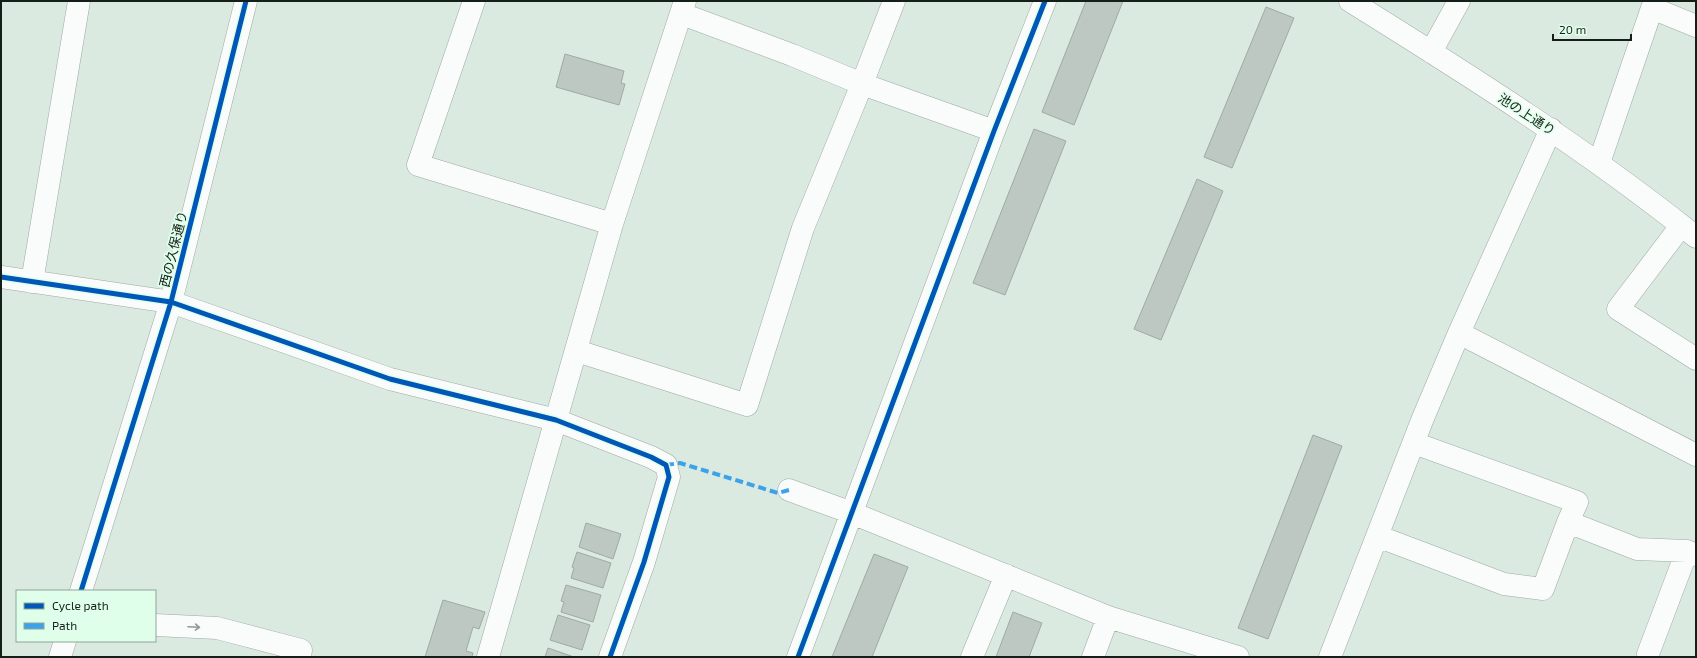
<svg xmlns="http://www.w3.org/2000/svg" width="1697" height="658" viewBox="0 0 1697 658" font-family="'Exo 2','Noto Sans JP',sans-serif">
	<rect width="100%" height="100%" fill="#daeae0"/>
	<path fill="#bcc8c1" stroke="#9eaaa2" d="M1086 1H1123L1074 125 1042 112Z
		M1266 7 1294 18 1232 168 1204 157Z
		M565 54 624 71 621 83 625 84 619 105 556 87Z
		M1034 129 1066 141 1005 295 973 283Z
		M1197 179 1223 191 1161 340 1134 329Z
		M1313 435 1342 446 1268 639 1238 628Z
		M586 523 621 534 613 559 579 547Z
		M577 552 611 563 603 588 571 578 574 568 572 567Z
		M874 554 908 567 872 657H832Z
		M566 585 601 595 593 622 561 612 564 602 561 601Z
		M443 600 485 612 479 629 473 627 466 651 473 653 472 657H425Z
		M1013 612 1042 623 1029 657H996Z
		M558 615 590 625 582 650 550 640Z
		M548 648 574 657H545Z"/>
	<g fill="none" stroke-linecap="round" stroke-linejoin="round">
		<g stroke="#9eaaa3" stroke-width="23">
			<path id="minor" d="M474 1 418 165 612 224
				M1350 1C1469 75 1586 149 1696 237
				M682 14 792 55 862 84 994 131
				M1431 52 1459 1
				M1599 163 1652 8 1696 26
				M1681 226 1618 309 1696 359
				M1 277 171 302 390 379 556 420 651 457 666 465 669 477 644 562 610 657
				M32 282 79 1
				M1459 333 1696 455
				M577 351 747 405 803 228 862 84 894 1
				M1414 443 1577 502 1568 522 1637 549 1687 551 1696 555
				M789 490 852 513 1108 617 1238 657
				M1377 536 1504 584 1543 589 1568 522
				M81 591 171 302 246 1
				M155 625 217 628 301 650 300 657
				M1648 654 1687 551
				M60 657 65 641
				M488 657 612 224 685 1
				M798 657 994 131 1045 1
				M972 657 1006 575
				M1093 657 1108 617
				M1330 657 1423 418 1459 333 1551 129"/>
		</g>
		<use href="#minor" stroke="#f9fcfa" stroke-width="22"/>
		<path stroke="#3da2ea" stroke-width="4" stroke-dasharray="8 4" stroke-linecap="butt" d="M666 465 680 463 778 493 789 490"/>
		<g stroke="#e0ffeb" stroke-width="8">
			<path id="cycleway" d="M1 277 171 302 390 379 556 420 651 457 666 465 669 477 644 562 610 657
				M81 591 171 302 246 1
				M798 657 994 131 1045 1"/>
		</g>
		<use href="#cycleway" stroke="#0057b8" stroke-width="5"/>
	</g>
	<defs><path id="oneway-shaft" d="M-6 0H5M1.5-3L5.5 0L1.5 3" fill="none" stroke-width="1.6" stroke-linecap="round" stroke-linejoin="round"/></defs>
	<use stroke="#929995" href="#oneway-shaft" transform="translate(194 627) rotate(3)"/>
	<g text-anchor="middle" stroke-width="3.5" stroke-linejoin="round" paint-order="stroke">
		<g font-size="13" fill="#141f19" stroke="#e0ffeb">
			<text transform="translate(1527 114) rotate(33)" y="5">池の上通り</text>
			<text transform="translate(173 249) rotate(-76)" y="5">西の久保通り</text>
		</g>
	</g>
	<rect width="1697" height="658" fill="none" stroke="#141f19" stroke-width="4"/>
	<rect x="16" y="590" width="140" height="52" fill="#e0ffeb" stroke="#8ea597"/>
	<rect x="24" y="603" width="20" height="6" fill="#0057b8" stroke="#8ea597"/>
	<text x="52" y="610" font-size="12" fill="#141f19">Cycle path</text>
	<rect x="24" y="623" width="20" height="6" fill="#3da2ea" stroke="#8ea597"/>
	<text x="52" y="630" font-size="12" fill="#141f19">Path</text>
	<path d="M1553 34v6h78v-6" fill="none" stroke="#141f19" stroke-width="2"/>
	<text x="1559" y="34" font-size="12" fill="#141f19" stroke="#e0ffeb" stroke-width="3" paint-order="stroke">20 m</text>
</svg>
